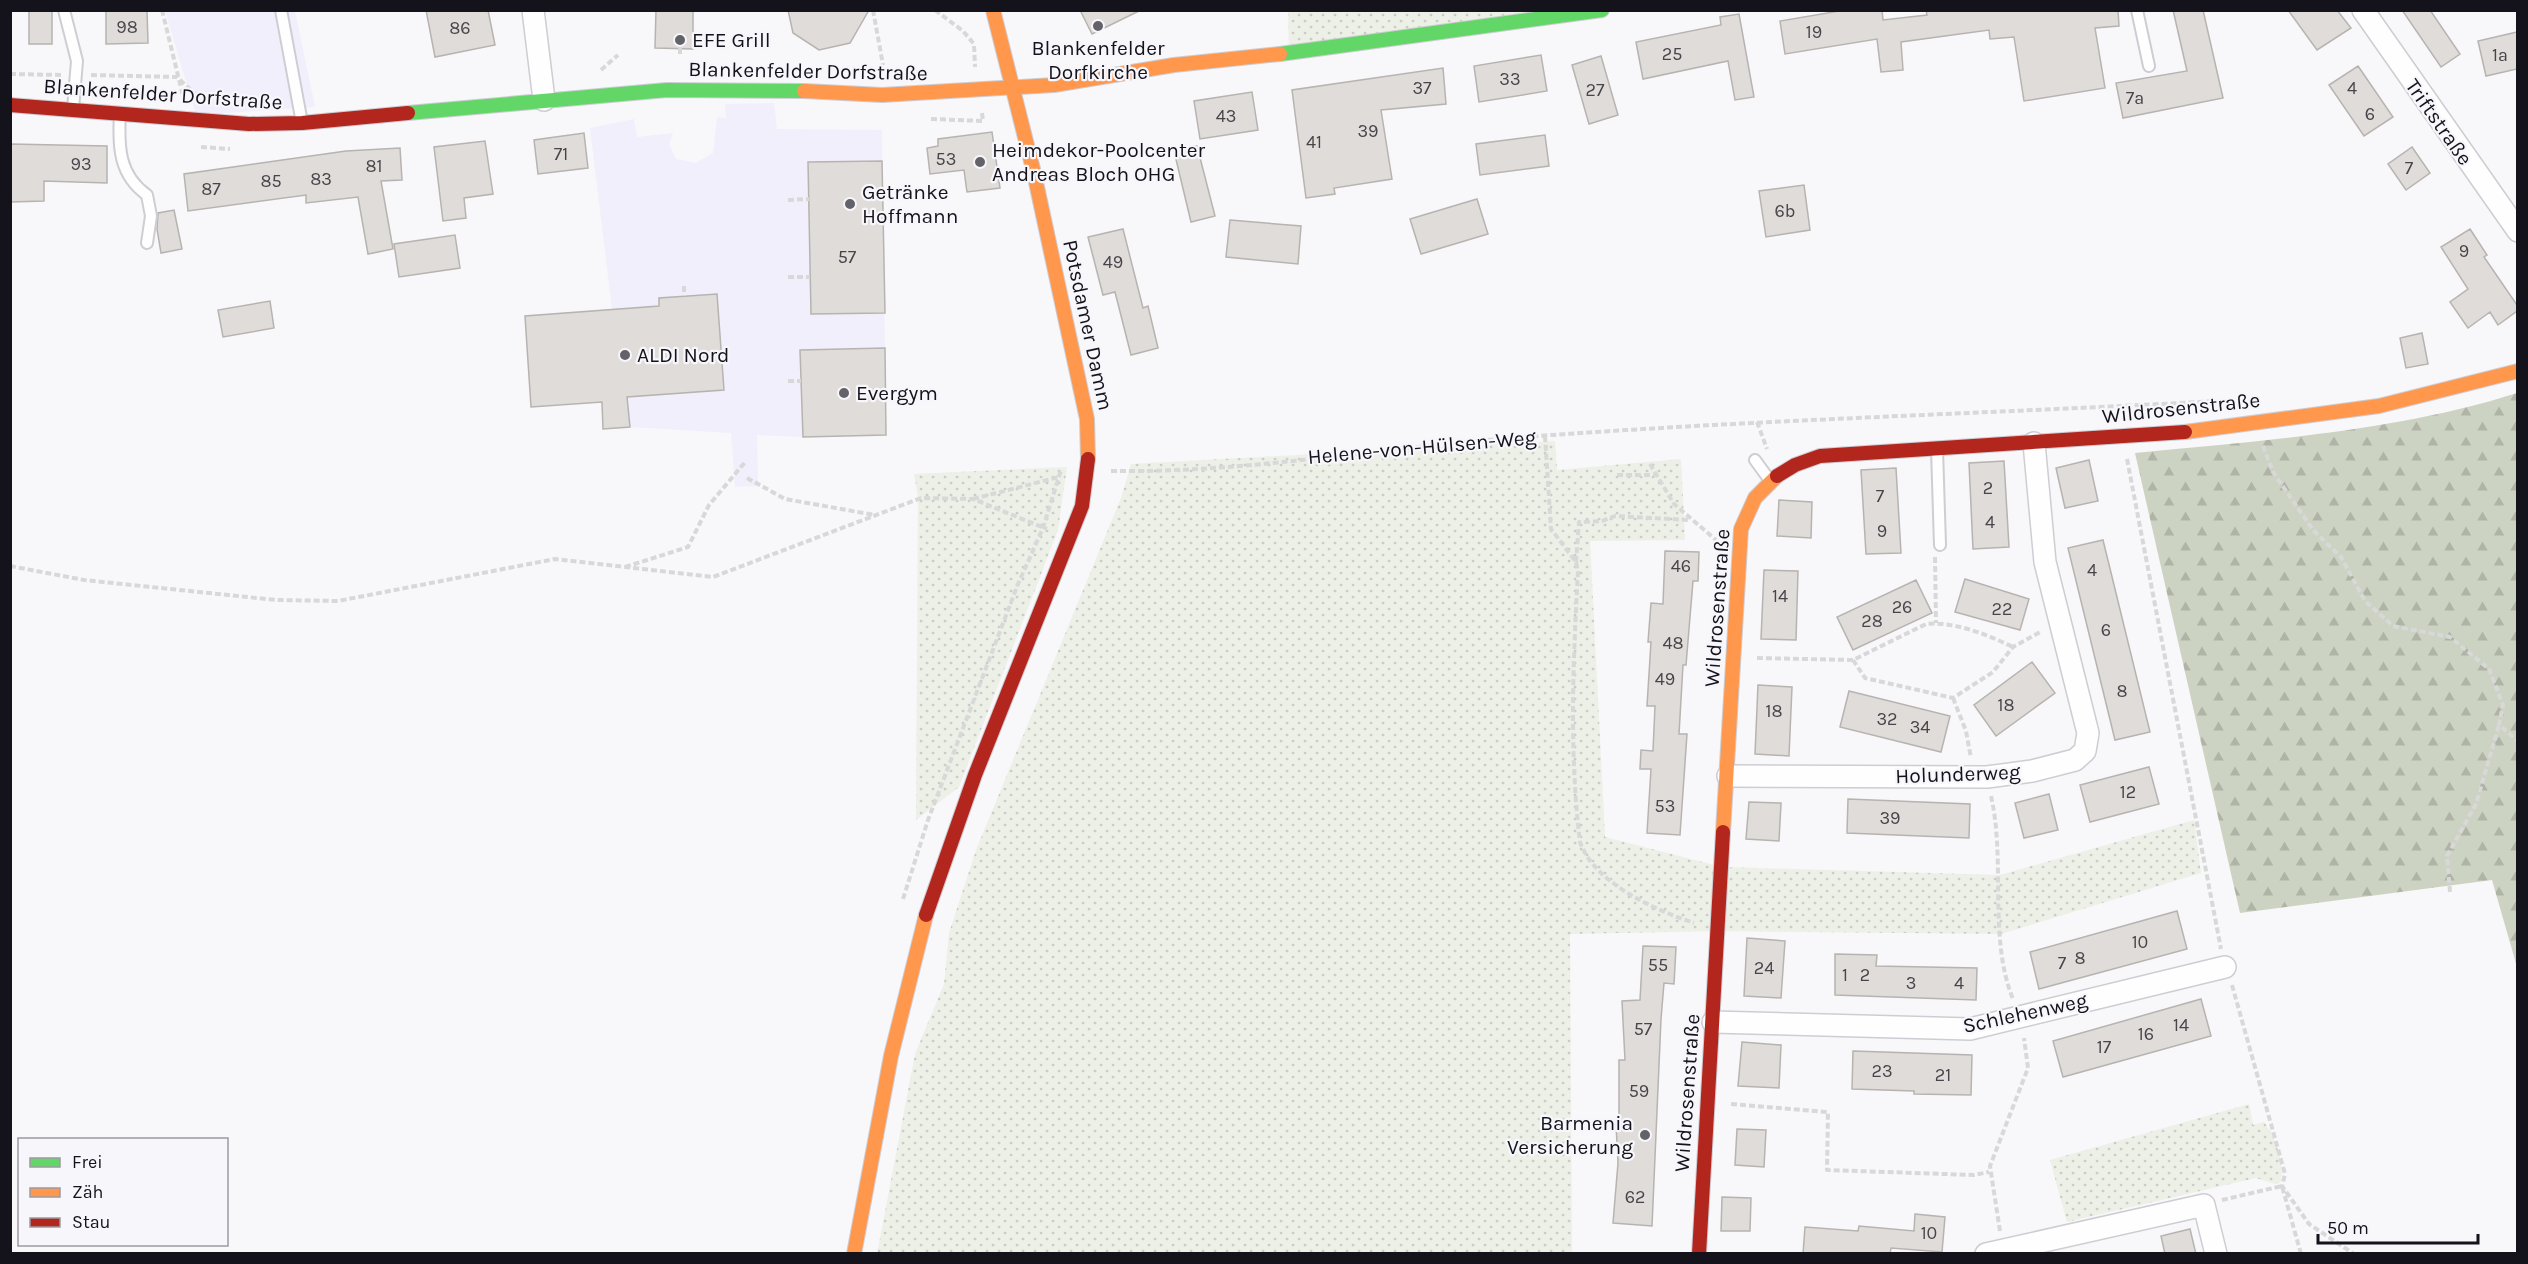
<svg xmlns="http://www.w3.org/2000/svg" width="2528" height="1264" viewBox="0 0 2528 1264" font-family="Karla,sans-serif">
	<defs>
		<pattern id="grass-dots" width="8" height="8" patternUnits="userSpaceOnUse" patternTransform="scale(1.5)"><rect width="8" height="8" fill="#edf0e7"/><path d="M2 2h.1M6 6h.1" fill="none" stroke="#cacdc6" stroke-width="1.8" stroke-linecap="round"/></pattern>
		<pattern id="forest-firs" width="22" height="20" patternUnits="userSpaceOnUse" patternTransform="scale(1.5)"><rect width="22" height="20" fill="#cdd3c2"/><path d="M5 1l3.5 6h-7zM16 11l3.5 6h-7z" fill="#afb4a6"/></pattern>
	</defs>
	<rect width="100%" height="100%" fill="#f8f7fa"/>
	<path fill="#f1effb" d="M165 11H295L315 107 196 115Z
		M774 103 777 129 882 130 886 435 803 437 757 435 758 486 735 487 731 433 630 427 603 429 601 402 531 407 525 316 612 309 590 128 634 119 637 137 673 133 669 144 676 159 696 163 713 153 717 117 726 118 725 104Z"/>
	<path fill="url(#grass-dots)" d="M1288 10 1602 11 1289 53Z
		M1555 441 1557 470 1681 459 1685 540 1590 541 1605 837 1722 867 2000 875 2194 820 2201 873 2001 934 1717 931 1570 934 1572 1253 877 1254 915 1054 944 984 949 933 976 850 1121 498 1131 464Z
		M1067 467 1058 530 959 787 916 820 918 497 914 474Z
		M2249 1104 2253 1125 2264 1122C2275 1136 2286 1165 2280 1183L2275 1184 2256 1178 2067 1222 2050 1160Z"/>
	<path fill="url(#forest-firs)" d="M2517 393V967L2492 880 2240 913 2135 453C2263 440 2394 432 2517 393Z"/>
	<path fill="#e0dcd9" stroke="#b7b3b0" stroke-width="1.5" d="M29 10H52V44H29Z
		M106 10H147L148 43 106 44Z
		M426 10H488L495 45 435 57Z
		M656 10H693V49L655 48Z
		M788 10H869L850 43 819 50 793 33Z
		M1080 10H1141L1092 34Z
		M1845 10H1882L1883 20 1927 15 1926 10H2118L2119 26 2095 28 2105 88 2024 101 2014 37 1990 39 1989 30 1901 42 1903 70 1881 72 1877 39 1785 54 1780 21Z
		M2173 10H2203L2223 98 2123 118 2116 83 2187 71Z
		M2288 10H2337L2351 28 2317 50Z
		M2402 10H2430L2460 54 2441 67Z
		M1739 14 1754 97 1735 100 1728 61 1643 79 1636 42 1721 25 1720 17Z
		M2517 32V69L2486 76 2478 41Z
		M1541 55 1547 91 1479 102 1474 66Z
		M1601 56 1618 115 1589 124 1572 65Z
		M2358 66 2393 117 2364 136 2329 85Z
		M1443 68 1446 104 1381 110 1392 179 1334 188 1335 194 1306 198 1292 90Z
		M1252 92 1258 130 1200 139 1194 101Z
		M992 132 1000 188 967 192 964 170 930 174 927 148 938 146V139Z
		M584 133 588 168 538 174 534 140Z
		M1545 135 1549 166 1480 175 1476 144Z
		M485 141 493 194 464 198 466 218 443 221 434 147Z
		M10 144 107 146V183L44 181V201L10 202Z
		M1197 146 1215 216 1191 222 1174 151Z
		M2412 147 2430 173 2406 190 2388 164Z
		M400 148 402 180 381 181 393 249 368 254 358 197 306 203V195L188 211 184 174 346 151Z
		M882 161 885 313 811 314 808 162Z
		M1804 185 1810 230 1766 237 1759 191Z
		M1477 199 1488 234 1421 254 1410 219Z
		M174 210 182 249 161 253 157 229 158 213Z
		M1230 220 1301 226 1298 264 1226 257Z
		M1123 229 1143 308 1148 306 1158 348 1131 355 1115 292 1103 295 1088 237Z
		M2470 229 2487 255 2484 257 2517 305V311L2498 325 2490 312 2468 328 2450 302 2468 289 2441 247Z
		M455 235 460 268 399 277 394 244Z
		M717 294 724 390 627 397 630 427 603 429 602 402 531 407 525 316 659 306V298Z
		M270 301 274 328 223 337 218 310Z
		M2422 333 2428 364 2406 368 2400 338Z
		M885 348 886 435 803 437 800 350Z
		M2089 460 2098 501 2065 508 2056 468Z
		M2004 461 2009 547 1973 549 1969 463Z
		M1896 468 1901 553 1866 554 1861 470Z
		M1779 500 1812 502 1811 538 1777 536Z
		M2103 540 2150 732 2115 740 2068 548Z
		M1665 551 1699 552 1698 581H1693L1686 665H1683L1679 734H1687L1680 835 1647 833 1651 769H1640L1641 750 1653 751 1655 706H1647L1651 642H1648L1651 603 1663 604Z
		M1764 570 1798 571 1796 640 1761 639Z
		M1965 579 2029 599 2020 630 1955 612Z
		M1916 580 1932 613 1853 650 1837 617Z
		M2032 662 2055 693 1996 736 1974 705Z
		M1758 685 1792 687 1789 756 1755 754Z
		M1849 691 1950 716 1941 752 1840 727Z
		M2149 767 2159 804 2090 822 2080 785Z
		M2049 794 2058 830 2024 838 2015 803Z
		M1848 799 1970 804 1969 838 1847 833Z
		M1749 802 1781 803 1779 841 1746 839Z
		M2177 911 2187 949 2039 989 2030 952Z
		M1747 938 1785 941 1781 998 1744 996Z
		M1643 946 1676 947 1674 984 1664 983 1661 1019 1652 1226 1613 1223 1618 1163 1616 1124 1619 1125V1060H1625L1622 1001 1640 1000Z
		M1835 954 1877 955 1876 966 1977 968 1976 1000 1835 995Z
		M2201 999 2211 1036 2063 1077 2053 1041Z
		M1742 1042 1781 1045 1779 1088 1738 1086Z
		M1853 1051 1972 1055 1971 1095 1914 1094V1091L1852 1089Z
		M1737 1129 1766 1130 1764 1167 1735 1165Z
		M1722 1197 1751 1198 1750 1231H1721Z
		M1915 1214 1945 1217 1942 1252 1891 1248 1890 1254H1803L1805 1227 1858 1231 1859 1226 1914 1231Z
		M2190 1229 2196 1254H2165L2161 1236Z"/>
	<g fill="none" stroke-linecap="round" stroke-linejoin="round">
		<g stroke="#cecdd3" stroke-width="14">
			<path id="lane" d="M64 10 77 61 73 109
				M281 10 302 123
				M2137 10 2149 66
				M120 114C118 147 119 175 147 195L151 216 147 243
				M1937 449 1940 545
				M1755 460 1771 482"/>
		</g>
		<g stroke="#cecdd3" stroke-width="24">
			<path id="street" d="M533 10 544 100
				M2363 10 2518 231
				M1728 776 1987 777 2032 771 2075 760 2085 751 2088 733 2045 562 2034 443
				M1713 1022 1970 1029 2225 967
				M1986 1254 2204 1205 2216 1254"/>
		</g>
		<g stroke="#cecdd3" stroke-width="16">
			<path id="fast" d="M1280 54 1602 10
				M408 113 667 90 804 91"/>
		</g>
		<g stroke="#cecdd3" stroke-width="16">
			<path id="slow" d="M993 10 1034 173 1087 419 1088 459
				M804 91 882 95 1054 85 1174 65 1280 54
				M2185 432 2379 406 2518 371
				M1723 832 1741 529 1755 498 1777 476
				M854 1254 891 1056 926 915"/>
		</g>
		<g stroke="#cecdd3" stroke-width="16">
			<path id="jam" d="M10 105 249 124 302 123 408 113
				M1777 476 1795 465 1820 456 2185 432
				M926 915 975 775 1082 506 1088 459
				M1699 1254 1723 832"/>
		</g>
		<path stroke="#d8d8d9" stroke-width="4" stroke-dasharray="6 3" stroke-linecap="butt" d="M162 10 183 96
			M873 10 883 65
			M935 10 963 31 974 44 975 67
			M680 48V57
			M601 70 618 55
			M10 74 62 75
			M91 75 177 77 196 95
			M931 119 983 121 982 113
			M201 147 230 149
			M788 200 809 199
			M788 277H810
			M684 286V296
			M788 381H801
			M1757 422 1767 449
			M1545 436 1551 529 1576 562 1578 572C1573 662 1569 751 1580 842 1594 883 1655 910 1694 923
			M2263 446 2273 472 2313 530 2341 557 2365 601 2393 626 2450 637 2489 669 2503 705 2499 725 2518 741
			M2127 459 2221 949
			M1650 464 1674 504 1716 540
			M1111 471C1245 473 1378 448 1511 438 1746 420 1982 414 2217 401
			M1617 475H1655
			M747 478 785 499 875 515
			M973 499 1059 477
			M1935 557 1936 623
			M1576 562 1579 522 1602 521 1615 516 1690 520
			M10 566 84 580 276 600 338 601 555 559 713 577 921 498 973 499 1047 529
			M625 567 688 547 709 505 746 461
			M1757 658 1853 660 1926 624C1954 621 1988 635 2013 647
			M1853 660 1865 678 1953 698 1993 672 2013 647 2042 631
			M1953 698 1966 731 1971 758
			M1991 796C2006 861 1988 938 2013 999
			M2450 892 2447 856 2476 804 2499 725
			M903 899 928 820 1018 584 1043 528 1061 470
			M2232 985 2285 1174 2282 1186 2309 1224 2354 1254
			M1731 1104 1828 1112 1827 1170 1974 1175 1989 1172
			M2222 1200 2282 1186 2301 1254
			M2000 1231 1990 1166 2028 1068 2024 1038"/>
		<use href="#lane" stroke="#fefefe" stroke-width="10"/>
		<use href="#street" stroke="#fefefe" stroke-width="21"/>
		<use href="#fast" stroke="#63d668" stroke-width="14"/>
		<use href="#slow" stroke="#ff974d" stroke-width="14"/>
		<use href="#jam" stroke="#b3261e" stroke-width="14"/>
	</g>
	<g fill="#646269" stroke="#f7f6fb" stroke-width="2">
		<circle cx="1098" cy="26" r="6"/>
		<circle cx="680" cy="40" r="6"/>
		<circle cx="980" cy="162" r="6"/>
		<circle cx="850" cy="204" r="6"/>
		<circle cx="625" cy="355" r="6"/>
		<circle cx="844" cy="393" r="6"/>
		<circle cx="1645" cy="1135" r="6"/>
	</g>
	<g text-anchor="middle" stroke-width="4.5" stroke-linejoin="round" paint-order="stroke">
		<g font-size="18" fill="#47444a">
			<text x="127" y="33">98</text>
			<text x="460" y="34">86</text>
			<text x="1814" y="38">19</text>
			<text x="1672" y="60">25</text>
			<text x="2500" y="61">1a</text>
			<text x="1510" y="85">33</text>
			<text x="1422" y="94">37</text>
			<text x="2352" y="94">4</text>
			<text x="1595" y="96">27</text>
			<text x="2135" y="104">7a</text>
			<text x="2370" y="120">6</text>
			<text x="1226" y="122">43</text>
			<text x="1368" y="137">39</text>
			<text x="1314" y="148">41</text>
			<text x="561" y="160">71</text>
			<text x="946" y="165">53</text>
			<text x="81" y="170">93</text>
			<text x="374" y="172">81</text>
			<text x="2409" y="174">7</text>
			<text x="321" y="185">83</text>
			<text x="271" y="187">85</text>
			<text x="211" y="195">87</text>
			<text x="1785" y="217">6b</text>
			<text x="2464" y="257">9</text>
			<text x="847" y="263">57</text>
			<text x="1113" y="268">49</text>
			<text x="1988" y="494">2</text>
			<text x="1880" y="502">7</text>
			<text x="1990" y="528">4</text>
			<text x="1882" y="537">9</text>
			<text x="1681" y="572">46</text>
			<text x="2092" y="576">4</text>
			<text x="1780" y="602">14</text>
			<text x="1902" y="613">26</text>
			<text x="2002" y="615">22</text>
			<text x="1872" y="627">28</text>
			<text x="2106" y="636">6</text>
			<text x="1673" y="649">48</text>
			<text x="1665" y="685">49</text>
			<text x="2122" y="697">8</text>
			<text x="2006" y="711">18</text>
			<text x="1774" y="717">18</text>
			<text x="1887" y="725">32</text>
			<text x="1920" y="733">34</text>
			<text x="2128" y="798">12</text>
			<text x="1665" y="812">53</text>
			<text x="1890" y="824">39</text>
			<text x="2140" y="948">10</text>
			<text x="2080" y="964">8</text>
			<text x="2062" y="969">7</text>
			<text x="1658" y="971">55</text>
			<text x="1764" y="974">24</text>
			<text x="1845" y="981">1</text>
			<text x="1865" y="981">2</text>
			<text x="1911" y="989">3</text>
			<text x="1959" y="989">4</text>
			<text x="2181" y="1031">14</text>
			<text x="1643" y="1035">57</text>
			<text x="2146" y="1040">16</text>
			<text x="2104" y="1053">17</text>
			<text x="1882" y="1077">23</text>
			<text x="1943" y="1081">21</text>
			<text x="1639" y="1097">59</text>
			<text x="1635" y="1203">62</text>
			<text x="1929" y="1239">10</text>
		</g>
		<g font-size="21" fill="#14121b" stroke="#f7f6fb" text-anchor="start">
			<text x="692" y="47">EFE Grill</text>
			<text x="1098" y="55" text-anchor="middle">Blankenfelder<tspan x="1098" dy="24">Dorfkirche</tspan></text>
			<text x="992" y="157">Heimdekor-Poolcenter<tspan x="992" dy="24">Andreas Bloch OHG</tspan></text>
			<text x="862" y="199">Getränke<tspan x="862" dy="24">Hoffmann</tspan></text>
			<text x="637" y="362">ALDI Nord</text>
			<text x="856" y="400">Evergym</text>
			<text x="1633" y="1130" text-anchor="end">Barmenia<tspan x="1633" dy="24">Versicherung</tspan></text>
		</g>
		<g font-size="21" fill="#14121b" stroke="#f7f6fb">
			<text transform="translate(808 71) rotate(1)" y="7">Blankenfelder Dorfstraße</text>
			<text transform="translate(163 94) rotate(4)" y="7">Blankenfelder Dorfstraße</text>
			<text transform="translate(2439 122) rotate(55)" y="7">Triftstraße</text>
			<text transform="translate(1088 325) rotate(78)" y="7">Potsdamer Damm</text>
			<text transform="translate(2181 408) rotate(-6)" y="7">Wildrosenstraße</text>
			<text transform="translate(1422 447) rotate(-5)" y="7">Helene-von-Hülsen-Weg</text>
			<text transform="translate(1717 608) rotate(-86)" y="7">Wildrosenstraße</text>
			<text transform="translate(1958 774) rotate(-2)" y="7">Holunderweg</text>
			<text transform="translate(2025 1013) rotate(-12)" y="7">Schlehenweg</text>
			<text transform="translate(1687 1093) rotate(-86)" y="7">Wildrosenstraße</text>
		</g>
	</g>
	<rect width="2528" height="1264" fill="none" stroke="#14121b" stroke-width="24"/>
	<rect x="18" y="1138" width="210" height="108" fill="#f7f6fb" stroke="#9c9ba1" stroke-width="1.5"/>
	<rect x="30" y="1158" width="30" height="9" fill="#63d668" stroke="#9c9ba1" stroke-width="1.5"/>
	<text x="72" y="1168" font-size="18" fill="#14121b">Frei</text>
	<rect x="30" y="1188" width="30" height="9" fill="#ff974d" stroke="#9c9ba1" stroke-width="1.5"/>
	<text x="72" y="1198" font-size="18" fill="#14121b">Zäh</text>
	<rect x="30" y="1218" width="30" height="9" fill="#b3261e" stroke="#9c9ba1" stroke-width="1.5"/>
	<text x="72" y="1228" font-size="18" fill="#14121b">Stau</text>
	<path d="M2318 1234v9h160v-9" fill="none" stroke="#14121b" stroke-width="3"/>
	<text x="2327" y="1234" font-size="18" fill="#14121b" stroke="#f7f6fb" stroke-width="4.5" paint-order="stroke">50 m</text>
</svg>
